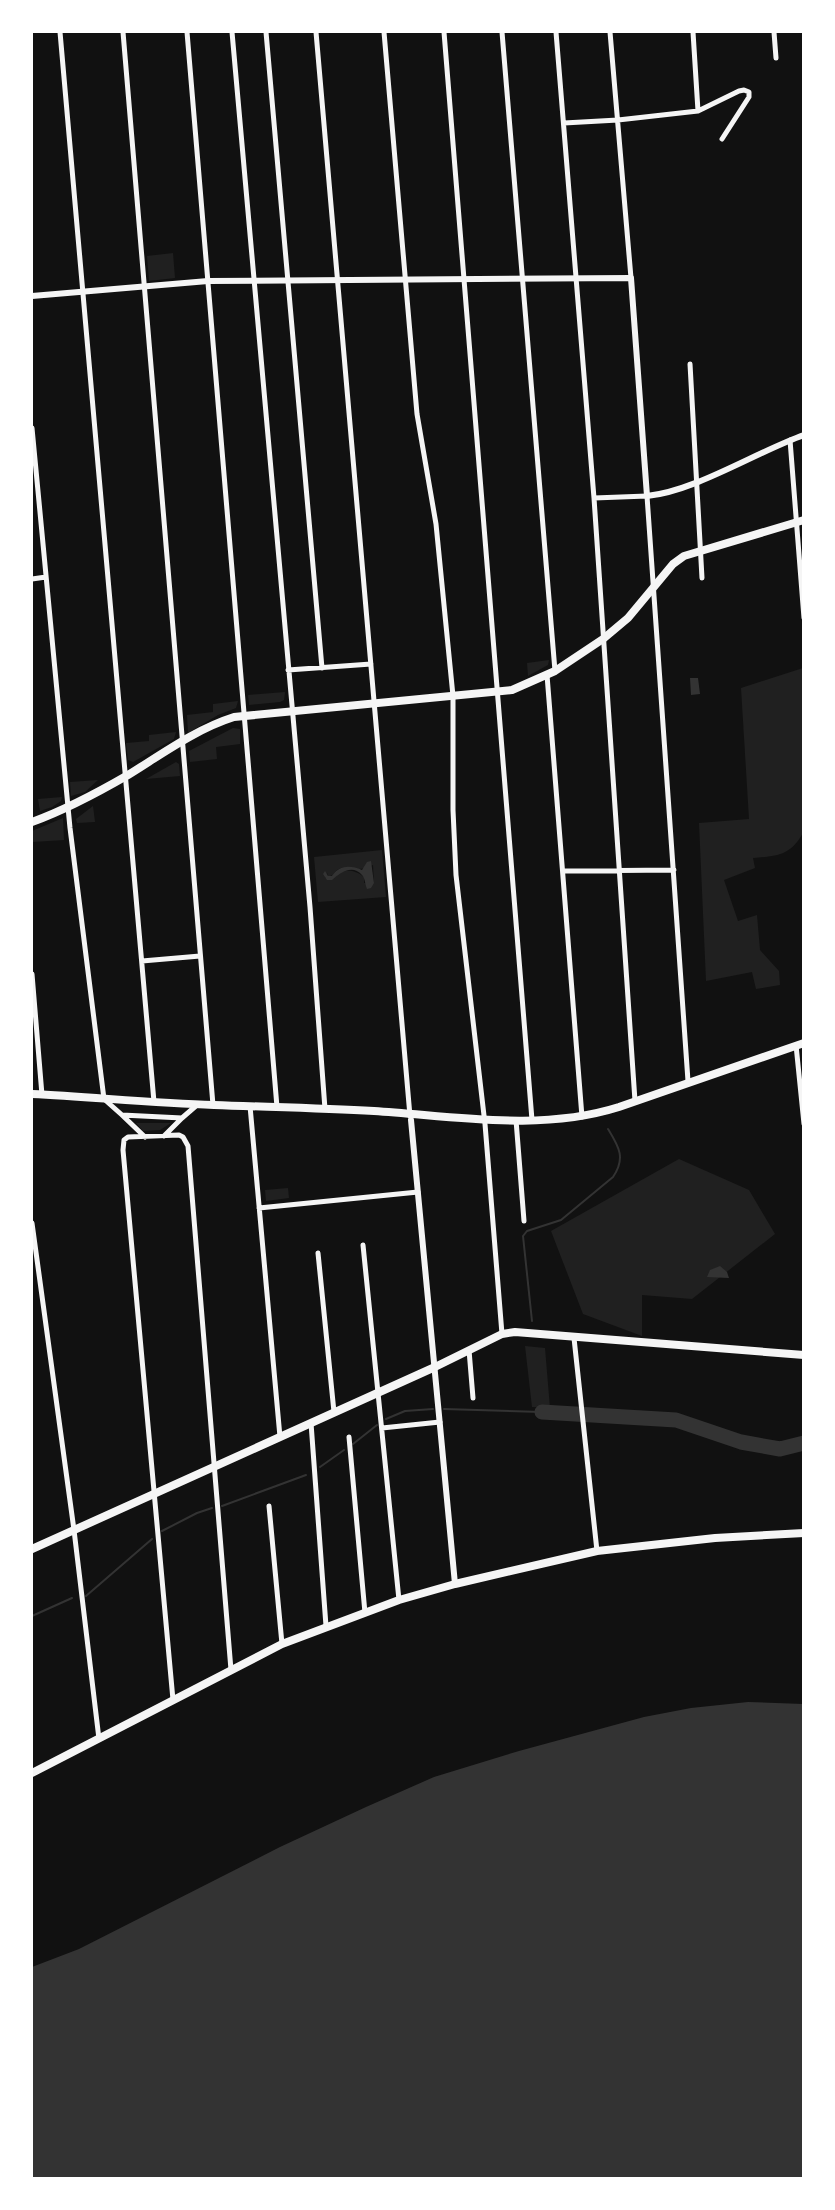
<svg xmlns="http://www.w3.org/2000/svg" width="835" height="2210" viewBox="0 0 835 2210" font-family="'Crimson Pro',serif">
	<rect width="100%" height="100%" fill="#111"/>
	<path fill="#202020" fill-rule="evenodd" d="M173 253 175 278 149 281 147 256Z
		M549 660 548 665 528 676 527 663Z
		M803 668V833C790 856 777 856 753 858L755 868 724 880 738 921 757 915 760 950 779 971 780 985 756 989 752 972 706 981 699 823 749 819 741 688Z
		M285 692 284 700 280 702 249 705 248 695Z
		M238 701 236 708 218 715 188 733 187 715 213 712V704Z
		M233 728 240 729V744L216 747 217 759 190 762 189 751Z
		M176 732 174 739 133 762 128 760 126 743 149 741V735Z
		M176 762 179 764 180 776 146 779Z
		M98 780 85 792 71 796 70 782Z
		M62 797 61 801 52 807 40 811 38 799Z
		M93 806 95 822 77 823 76 819Z
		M63 818 64 840 32 842V831Z
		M382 850 386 897 318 902 314 857ZM373 865 374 883H364V877C349 865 340 873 325 878L327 873 328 876H332C340 864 347 868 359 869 363 869 368 867 373 865Z
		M136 1123H171L160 1130 143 1131Z
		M679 1159 749 1190 775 1234 692 1299 642 1295V1336L583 1314 551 1231Z
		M288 1188 289 1198 266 1201 265 1190Z
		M525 1346 545 1348 550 1408 532 1407Z"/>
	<path fill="#333" d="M690 678H698L700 694 691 695Z
		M371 861 374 883 371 888 367 889C365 884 365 878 362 875 352 864 340 873 332 880H327L323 874 325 871 328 876H332C339 865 350 865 362 870L367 862Z
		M720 1266 727 1272 729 1278 707 1277 710 1270Z
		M748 1702 803 1704V2178H32V1967L79 1949 280 1847 366 1807 434 1777 519 1751 644 1717 691 1708Z"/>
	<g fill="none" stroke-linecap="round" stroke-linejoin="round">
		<path stroke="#333" stroke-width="2" d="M532 1321 523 1236 527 1231 561 1220 613 1177C626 1158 619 1147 608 1129
			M444 1409 542 1412
			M386 1419 405 1411 433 1409
			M353 1444 377 1425
			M320 1467 344 1450
			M222 1506 306 1475
			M162 1531 197 1513 212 1508
			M86 1596 152 1539
			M32 1616 72 1598"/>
		<path stroke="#333" stroke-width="15" d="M542 1412 676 1420 741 1442 780 1449 804 1443"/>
		<path stroke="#f5f5f5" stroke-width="5" d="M60 32 154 1102
			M123 32 213 1105
			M187 32 277 1107
			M232 32 310 907 325 1109
			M266 32 322 668
			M316 32 410 1116
			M384 32 417 414 436 524 453 696V810L456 875 485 1124 502 1334
			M444 32 532 1120
			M502 32 555 671
			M556 32 594 498 635 1101
			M610 32 631 278
			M693 32 698 111
			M774 32 776 58
			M564 123 618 120 698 111 739 91 744 90 749 92V97L722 139
			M690 364 702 578
			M32 428 70 828 104 1099 122 1115 182 1118 197 1105
			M790 440 804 618
			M594 498 647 496 688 1081
			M32 579 46 577
			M288 670 371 664
			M547 675 582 1117
			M563 871 674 870
			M142 961 200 956
			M32 974 42 1095
			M796 1045 804 1124
			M250 1106 280 1437
			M122 1115 145 1137
			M516 1120 524 1221
			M164 1136 182 1118
			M259 1208 418 1192
			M32 1223 74 1530 99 1739
			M363 1245 399 1600
			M318 1253 334 1412
			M574 1338 597 1551
			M469 1350 473 1398
			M311 1423 326 1626
			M382 1428 440 1422
			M349 1437 365 1613
			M269 1506 282 1644
			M173 1700 123 1150 124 1140 128 1137 179 1135 183 1137 188 1146 231 1670"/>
		<path stroke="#f5f5f5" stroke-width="6" d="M32 296 208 281 631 278 647 496C696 491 756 452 804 435
			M411 1120 455 1584"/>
		<path stroke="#f5f5f5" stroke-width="8" d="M32 822C65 810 97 793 128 775 162 754 196 729 234 717L512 690 555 671 603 639 628 618 673 564 684 556 804 520
			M32 1094C92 1097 153 1103 214 1105 267 1107 320 1108 374 1111 454 1116 540 1132 619 1107L804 1043
			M32 1549 435 1367 502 1334 515 1332 804 1355
			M32 1773 282 1644 399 1600 455 1584 597 1551 715 1538 804 1533"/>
	</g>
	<rect width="835" height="2210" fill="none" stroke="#ffffff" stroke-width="66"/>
</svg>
